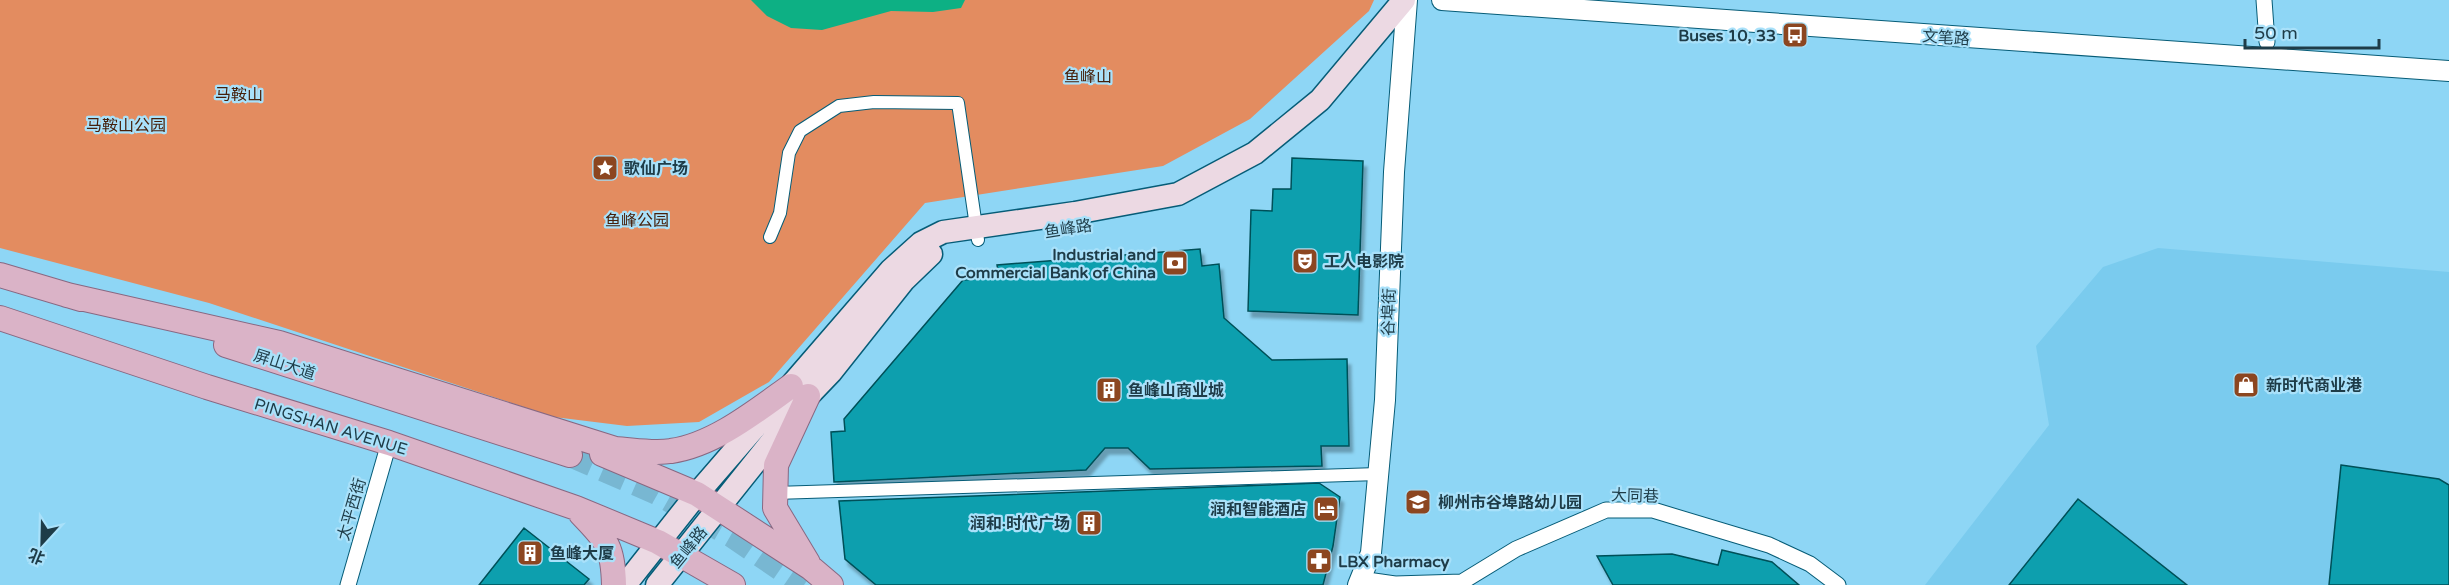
<svg xmlns="http://www.w3.org/2000/svg" width="2449" height="585" viewBox="0 0 2449 585" font-family="'Varela Round','Noto Sans SC',sans-serif">
	<defs>
		<filter id="shadow"><feDropShadow dx="3.5" dy="6" stdDeviation="1.5" flood-color="#0004"/></filter>
	</defs>
	<rect width="100%" height="100%" fill="#8ed6f5"/>
	<path fill="#7acbee" d="M2158 248 2449 272V585H1925L2049 425 2036 346 2103 267Z"/>
	<path fill="#e38c60" d="M0 0H1374L1369 11 1250 119 1163 166 925 203 769 382 699 422 627 426 554 417 209 303 0 248Z"/>
	<path fill="#0db084" d="M751 0H965L961 8 933 12 891 11 822 30 791 28 767 16Z"/>
	<path fill="#0a9fae" stroke="#025058" stroke-width="1.5" filter="url(#shadow)" d="M1292 158 1363 161 1358 315 1248 311 1251 210 1272 211 1273 189H1291Z
		M1200 249 1202 266 1219 264 1224 318 1272 360 1347 359 1349 446H1321L1322 466 1150 469 1128 448H1105L1086 470 834 482 831 432 845 431 844 419 963 280 999 277 997 265Z
		M2341 465 2439 479 2449 485V585H2329Z
		M1319 483 1340 497 1333 546 1323 585H876L845 559 839 501Z
		M2078 499 2187 585H2009Z
		M524 528 589 579 584 585H479Z
		M1722 550 1772 562 1799 585H1613L1597 556 1672 554 1718 565Z"/>
	<g fill="none" stroke-linecap="round" stroke-linejoin="round">
		<path stroke="#78b7d2" stroke-width="24" stroke-dasharray="24 12" stroke-linecap="butt" d="M570 455 657 493 734 537 804 585"/>
		<g stroke="#065c77" stroke-width="14">
			<path id="pedestrian" d="M770 237 780 213 789 153 800 131 839 106 874 102 958 103 978 240
				M775 493 1378 474"/>
		</g>
		<g stroke="#065c77" stroke-width="17">
			<path id="minor" d="M2264 0 2267 42
				M1360 579 1395 584 1462 582 1516 549 1606 510H1653L1769 545 1810 564 1838 585
				M348 585 389 443"/>
		</g>
		<g stroke="#065c77" stroke-width="22">
			<path id="tertiary" d="M1442 0 2449 71
				M1358 585 1371 553 1385 400 1394 172 1407 0"/>
		</g>
		<g stroke="#065c77" stroke-width="25">
			<path id="secondary" d="M625 585 697 494 891 270 921 243 943 232 1075 213 1178 194 1255 153 1320 100 1404 0
				M657 585 808 396 831 372 904 280 931 254"/>
		</g>
		<g stroke="#886882" stroke-width="26">
			<path id="primary" d="M0 275 81 299
				M67 295 279 343 615 449C633 450 653 454 671 451 714 445 756 411 791 386
				M0 318 207 387 389 443 576 508 658 542 733 585
				M226 345 570 455
				M602 454 697 494 811 568 831 585
				M581 514C607 541 613 546 614 585
				M808 563 775 508 776 465 808 396"/>
		</g>
		<use href="#pedestrian" stroke="#fff" stroke-width="12"/>
		<use href="#minor" stroke="#fff" stroke-width="15"/>
		<use href="#tertiary" stroke="#fff" stroke-width="20"/>
		<use href="#secondary" stroke="#ecd9e3" stroke-width="22"/>
		<use href="#primary" stroke="#dab3c7" stroke-width="24"/>
	</g>
	<defs>
		<g id="bus-square" transform="scale(1.35)"><rect x="-9" y="-9" width="18" height="18" rx="4" fill="#8c4620" stroke="#a9e1fa"/><path d="M-5-6H5V4H4V6H2V4H-2V6H-4V4H-5ZM-3.5-4V0h7V-4ZM-3.5 1.2v1.5H-2V1.2ZM2 1.2v1.5H3.5V1.2Z" fill="#fff"/></g>
		<g id="sight-square" transform="scale(1.35)"><rect x="-9" y="-9" width="18" height="18" rx="4" fill="#8c4620" stroke="#a9e1fa"/><path d="M0-6L1.8-2.2L6-1.7L2.9 1.2L3.7 5.4L0 3.3L-3.7 5.4L-2.9 1.2L-6-1.7L-1.8-2.2Z" fill="#fff"/></g>
		<g id="theatre-square" transform="scale(1.35)"><rect x="-9" y="-9" width="18" height="18" rx="4" fill="#8c4620" stroke="#a9e1fa"/><path d="M-5-5.5Q0-4 5-5.5V0Q5 5 0 6Q-5 5-5 0ZM-3.3-2.5H-1v1.5H-3.3ZM1-2.5H3.3v1.5H1ZM-2.8 1Q0 5.5 2.8 1Z" fill="#fff"/></g>
		<g id="bank-square" transform="scale(1.35)"><rect x="-9" y="-9" width="18" height="18" rx="4" fill="#8c4620" stroke="#a9e1fa"/><path d="M-6-4H6V4H-6ZM0-2.3a2.3 2.3 0 1 0 0 4.6a2.3 2.3 0 1 0 0-4.6Z" fill="#fff"/></g>
		<g id="shop-square" transform="scale(1.35)"><rect x="-9" y="-9" width="18" height="18" rx="4" fill="#8c4620" stroke="#a9e1fa"/><path d="M-5-2.5h2.3a2.7 3.5 0 0 1 5.4 0H5L5.5 6h-11ZM-1.5-2.5h3a1.5 2.3 0 0 0-3 0Z" fill="#fff"/></g>
		<g id="building-square" transform="scale(1.35)"><rect x="-9" y="-9" width="18" height="18" rx="4" fill="#8c4620" stroke="#a9e1fa"/><path d="M-4-6H4V6H1V3H-1V6H-4ZM-2.5-4.3h1.7v1.8h-1.7ZM.8-4.3h1.7v1.8H.8ZM-2.5-1h1.7V.8h-1.7ZM.8-1h1.7V.8H.8Z" fill="#fff"/></g>
		<g id="school-square" transform="scale(1.35)"><rect x="-9" y="-9" width="18" height="18" rx="4" fill="#8c4620" stroke="#a9e1fa"/><path d="M0-5L7-2L0 1L-7-2ZM-4 1L0 2.5L4 1V4Q0 6-4 4Z" fill="#fff"/></g>
		<g id="hotel-square" transform="scale(1.35)"><rect x="-9" y="-9" width="18" height="18" rx="4" fill="#8c4620" stroke="#a9e1fa"/><path d="M-6-4.5h1.5V1H6V5H4.5V3h-9V5H-6ZM-4 0a1.8 1.8 0 1 1 3.6 0ZM.5 0V-2.5h3Q6-2.5 6 0Z" fill="#fff"/></g>
		<g id="pharmacy-square" transform="scale(1.35)"><rect x="-9" y="-9" width="18" height="18" rx="4" fill="#8c4620" stroke="#a9e1fa"/><path d="M-2-6h4v4h4v4h-4v4h-4v-4h-4v-4h4Z" fill="#fff"/></g>
	</defs>
	<g fill-rule="evenodd">
		<use href="#bus-square" x="1795" y="35"/>
		<use href="#sight-square" x="605" y="168"/>
		<use href="#theatre-square" x="1305" y="261"/>
		<use href="#bank-square" x="1175" y="263"/>
		<use href="#shop-square" x="2246" y="385"/>
		<use href="#building-square" x="1109" y="390"/>
		<use href="#school-square" x="1418" y="502"/>
		<use href="#hotel-square" x="1326" y="509"/>
		<use href="#building-square" x="1089" y="523"/>
		<use href="#building-square" x="530" y="553"/>
		<use href="#pharmacy-square" x="1319" y="561"/>
	</g>
	<g text-anchor="middle" stroke-width="4.5" stroke-linejoin="round" paint-order="stroke">
		<g font-size="16" font-weight="bold" fill="#1e3c48" stroke="#a9e1fa" text-anchor="start">
			<text x="1776" y="41" text-anchor="end">Buses 10, 33</text>
			<text x="624" y="174">歌仙广场</text>
			<text x="1156" y="260" text-anchor="end">Industrial and<tspan x="1156" dy="18">Commercial Bank of China</tspan></text>
			<text x="1324" y="267">工人电影院</text>
			<text x="2266" y="391">新时代商业港</text>
			<text x="1128" y="396">鱼峰山商业城</text>
			<text x="1438" y="508">柳州市谷埠路幼儿园</text>
			<text x="1306" y="515" text-anchor="end">润和智能酒店</text>
			<text x="1070" y="529" text-anchor="end">润和·时代广场</text>
			<text x="550" y="559">鱼峰大厦</text>
			<text x="1338" y="567">LBX Pharmacy</text>
		</g>
		<g font-size="16" fill="#1e3c48" stroke="#a9e1fa">
			<text transform="translate(1946 37) rotate(4)" y="6">文笔路</text>
			<text transform="translate(1068 228) rotate(-9)" y="6">鱼峰路</text>
			<text transform="translate(1388 312) rotate(-88)" y="6">谷埠街</text>
			<text transform="translate(285 364) rotate(18)" y="6">屏山大道</text>
			<text transform="translate(331 426) rotate(17)" y="6">PINGSHAN AVENUE</text>
			<text transform="translate(1635 495) rotate(2)" y="6">大同巷</text>
			<text transform="translate(351 509) rotate(-74)" y="6">太平西街</text>
			<text transform="translate(688 547) rotate(-51)" y="6">鱼峰路</text>
		</g>
		<g font-size="16" fill="#46200b" stroke="#a9e1fa">
			<text x="1088" y="82">鱼峰山</text>
			<text x="239" y="100">马鞍山</text>
			<text x="126" y="131">马鞍山公园</text>
			<text x="637" y="226">鱼峰公园</text>
		</g>
	</g>
	<g transform="translate(42 543) rotate(202)" stroke="#a9e1fa" stroke-width="4.5" paint-order="stroke">
	<path d="M0-4.5L10 22L0 15L-10 22Z" fill="#1e3c48"/>
	<text y="-9" font-size="16" font-weight="bold" text-anchor="middle" fill="#1e3c48">北</text>
	</g>
	<path d="M2245 39v9h134v-9" fill="none" stroke="#1e3c48" stroke-width="3"/>
	<text x="2254" y="39" font-size="18" fill="#1e3c48" stroke="#a9e1fa" stroke-width="4.5" paint-order="stroke">50 m</text>
</svg>
